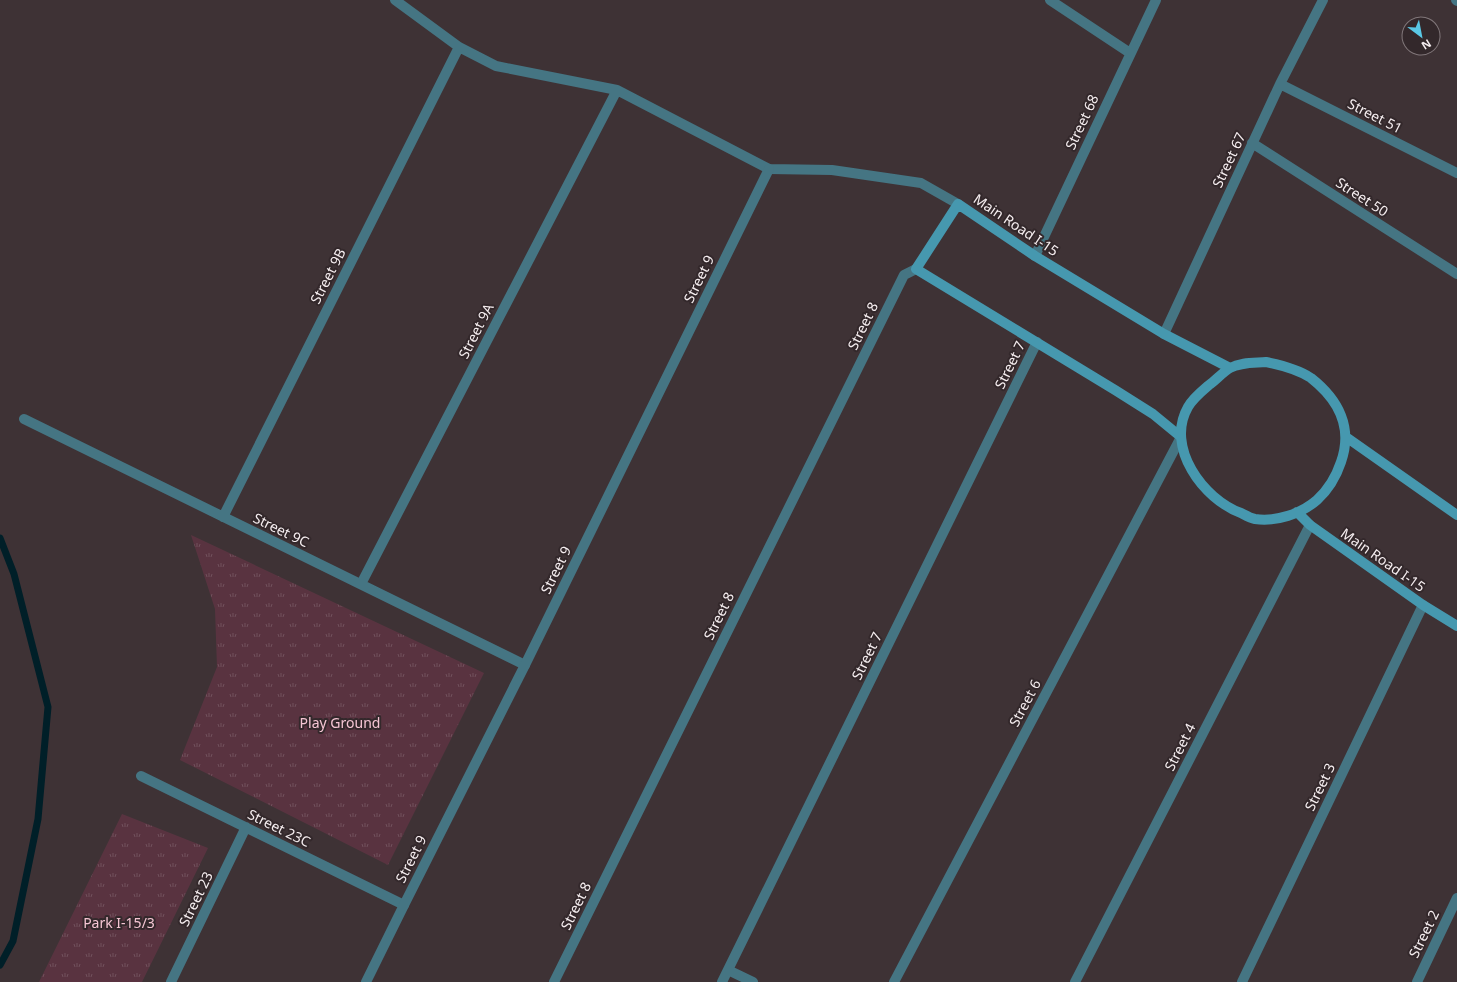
<svg xmlns="http://www.w3.org/2000/svg" width="1457" height="982" viewBox="0 0 1457 982" font-family="'Noto Sans',sans-serif">
	<defs>
		<pattern id="park-tufts" width="24" height="20" patternUnits="userSpaceOnUse"><rect width="24" height="20" fill="#593340"/><path d="M3 7l-1-3M5 7V3M7 7l1-3M15 17l-1-3M17 17v-4M19 17l1-3" fill="none" stroke="#71515c"/></pattern>
	</defs>
	<rect width="100%" height="100%" fill="#3e3235"/>
	<path fill="url(#park-tufts)" d="M191 535 484 673 388 865 180 760 217 667 215 609Z
		M122 814 208 848 142 982H39Z"/>
	<g fill="none" stroke-linecap="round" stroke-linejoin="round">
		<path stroke="#001f28" stroke-width="7" d="M0 538 14 574 48 707 38 819 13 941 0 965"/>
		<path stroke="#457583" stroke-width="10" d="M395 0 459 47 496 66 617 90 769 169 832 170 921 183 958 204
			M1050 0 1130 53
			M1456 0 1457 1
			M1280 84 1457 173
			M1252 143 1457 274
			M1035 256 1156 0
			M1164 334 1280 84 1323 0
			M24 419 525 665
			M223 517 459 47
			M361 584 617 90
			M141 776 404 905
			M728 970 753 982
			M171 982 246 827
			M554 982 904 275 916 269
			M722 982 1037 342
			M894 982 1181 437
			M1075 982 1310 525
			M1242 982 1423 605
			M1417 982 1457 898"/>
		<path stroke="#457583" stroke-width="10" d="M366 982 404 905 525 665 769 169"/>
		<path stroke="#4698af" stroke-width="10" d="M1266 362C1281 365 1298 369 1311 378 1339 400 1353 428 1341 462 1336 477 1328 490 1317 500 1301 514 1276 522 1255 519 1250 518 1245 515 1241 513 1203 499 1165 447 1188 407 1193 398 1202 391 1209 385 1216 380 1223 372 1230 368 1241 362 1254 363 1266 362Z
			M1181 437 1153 414 1115 390 916 269 958 204 1035 256 1164 334 1230 368
			M1346 437 1457 515
			M1297 512 1310 525 1423 605 1457 626"/>
	</g>
	<g text-anchor="middle" stroke-width="4" stroke-linejoin="round" paint-order="stroke">
		<g font-size="14" fill="#f6eef0" stroke="#33282b">
			<text transform="translate(1375 116) rotate(27)" y="5">Street 51</text>
			<text transform="translate(1082 122) rotate(-65)" y="5">Street 68</text>
			<text transform="translate(1229 160) rotate(-65)" y="5">Street 67</text>
			<text transform="translate(1362 197) rotate(33)" y="5">Street 50</text>
			<text transform="translate(1016 225) rotate(34)" y="5">Main Road I-15</text>
			<text transform="translate(328 276) rotate(-63)" y="5">Street 9B</text>
			<text transform="translate(699 279) rotate(-64)" y="5">Street 9</text>
			<text transform="translate(863 326) rotate(-64)" y="5">Street 8</text>
			<text transform="translate(476 331) rotate(-63)" y="5">Street 9A</text>
			<text transform="translate(1010 365) rotate(-64)" y="5">Street 7</text>
			<text transform="translate(281 530) rotate(26)" y="5">Street 9C</text>
			<text transform="translate(1383 560) rotate(35)" y="5">Main Road I-15</text>
			<text transform="translate(556 570) rotate(-64)" y="5">Street 9</text>
			<text transform="translate(719 616) rotate(-64)" y="5">Street 8</text>
			<text transform="translate(867 656) rotate(-64)" y="5">Street 7</text>
			<text transform="translate(1025 703) rotate(-62)" y="5">Street 6</text>
			<text transform="translate(1180 747) rotate(-63)" y="5">Street 4</text>
			<text transform="translate(1320 787) rotate(-64)" y="5">Street 3</text>
			<text transform="translate(279 828) rotate(26)" y="5">Street 23C</text>
			<text transform="translate(411 859) rotate(-63)" y="5">Street 9</text>
			<text transform="translate(196 899) rotate(-64)" y="5">Street 23</text>
			<text transform="translate(576 906) rotate(-64)" y="5">Street 8</text>
			<text transform="translate(1424 934) rotate(-64)" y="5">Street 2</text>
		</g>
		<g font-size="14" fill="#f5c5d3" stroke="#33282b">
			<text x="340" y="728">Play Ground</text>
			<text x="119" y="928">Park I-15/3</text>
		</g>
	</g>
	<g transform="translate(1421 36) rotate(148)"><circle r="19" fill="#33282b" stroke="#81777a"/>
	<path d="M0-3L7 15L0 10L-7 15Z" fill="#5ac8e6"/>
	<text y="-6" font-size="11" font-weight="bold" text-anchor="middle" fill="#f6eef0">N</text>
	</g>
</svg>
